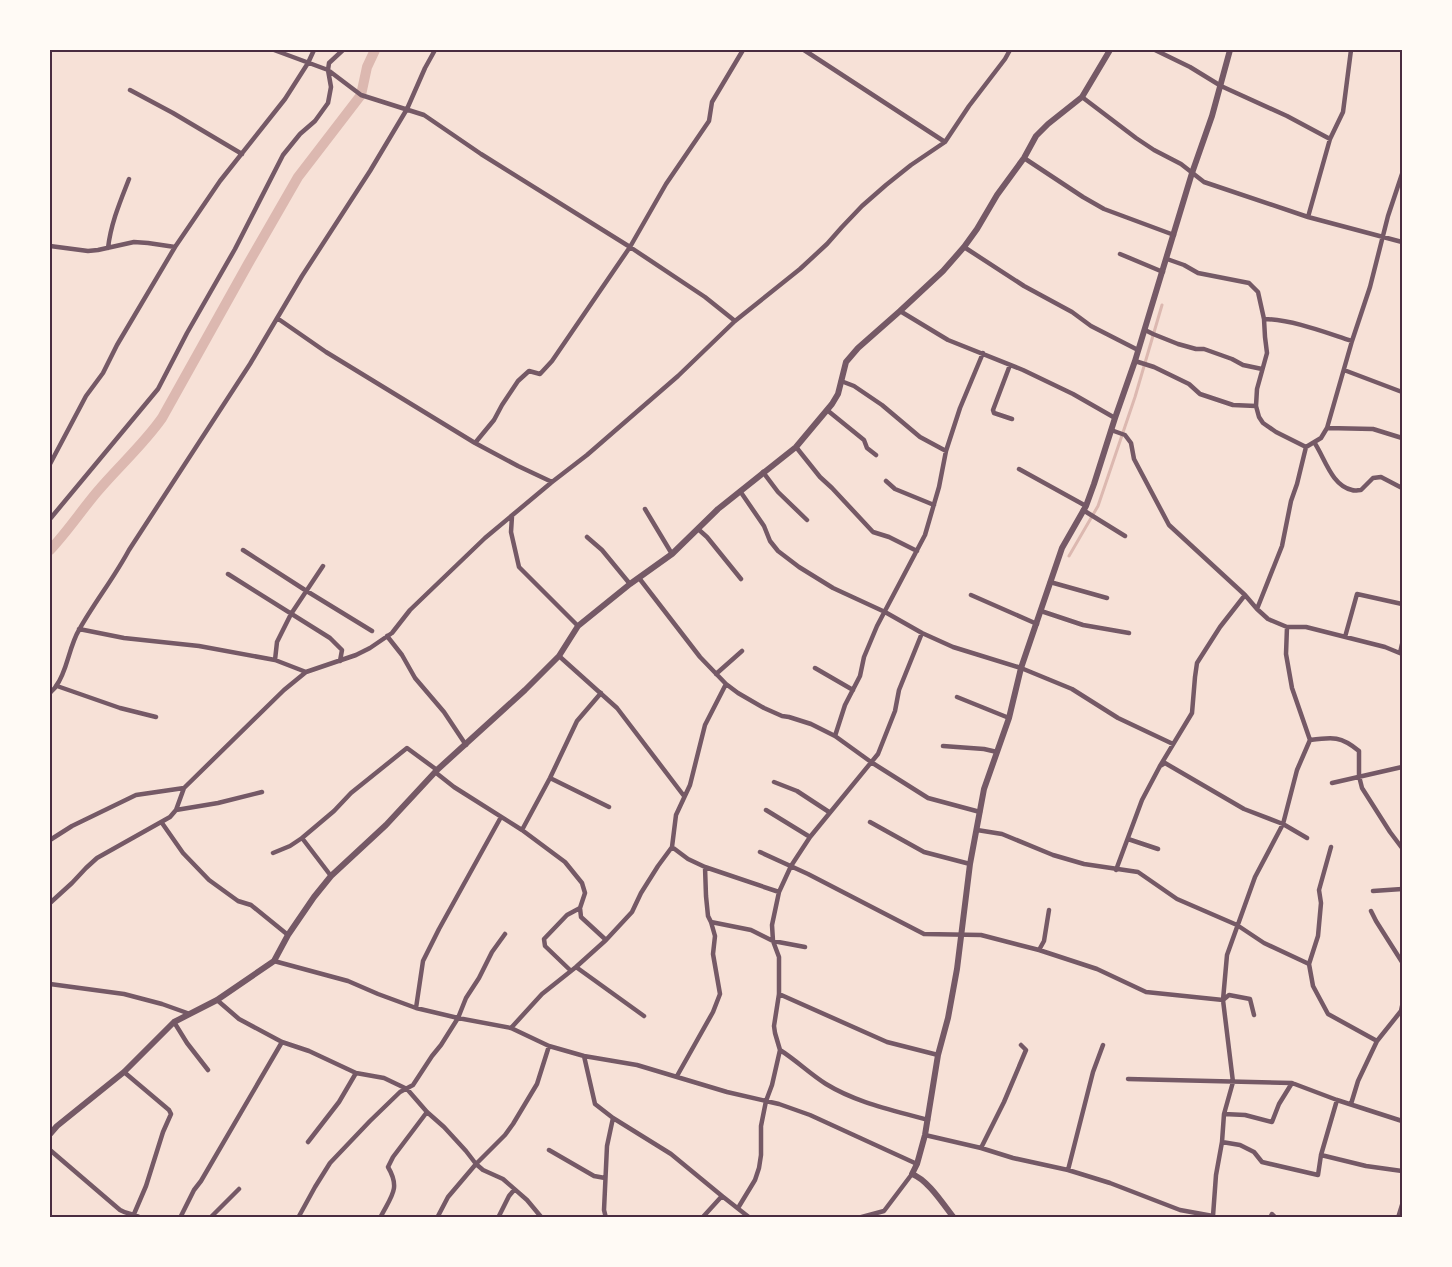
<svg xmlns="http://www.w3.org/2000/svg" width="1452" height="1267" viewBox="0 0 1452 1267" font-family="'Archivo Narrow',sans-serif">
	<rect width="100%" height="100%" fill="#f7e1d7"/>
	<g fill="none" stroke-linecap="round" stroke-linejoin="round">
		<path stroke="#dcb8b0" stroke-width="3" d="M1069 556 1098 506 1135 397 1162 305"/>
		<path stroke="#dcb8b0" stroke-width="10" d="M50 550C67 532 81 511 97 492 118 467 143 445 162 418L248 264 298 177 361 95 367 67 375 50"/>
		<path stroke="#755966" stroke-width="4.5" d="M274 50 328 70 361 95 424 115 481 154 630 247 705 297 735 321
			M804 50 945 142
			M1155 50 1190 67 1221 86 1287 116 1330 139
			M130 90 173 113 242 154
			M1082 97 1136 138 1154 150 1181 164 1204 182 1308 217 1402 242
			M1024 158 1083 197 1104 209 1174 235
			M1308 217 1330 139 1343 112 1351 50
			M50 246 88 251 98 250 134 242 148 243 175 247
			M964 247 1024 286 1072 312 1091 326 1138 350
			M108 248C111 223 120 202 129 179
			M1120 254 1163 272
			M1167 259 1184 265 1198 273 1249 283 1258 292 1264 319 1265 337 1267 353 1257 389 1256 406 1259 417 1263 423 1276 432 1306 447
			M900 311 948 340 1023 370 1073 394 1115 418
			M277 318 326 352 475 443 518 466 552 482
			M1264 319C1294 320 1324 332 1352 341
			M1145 330 1153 334 1178 344 1196 349H1204L1232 359 1243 365 1262 369
			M1135 361 1154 367 1189 384 1200 394 1233 405 1256 406
			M1010 365 993 410 994 413 1012 419
			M1344 370 1402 392
			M841 381 854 386 882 405 920 437 946 451
			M827 410 864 440 867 448 876 455
			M1327 428 1352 341 1370 287 1388 216 1402 174
			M1111 430 1125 435 1131 443 1134 459 1169 525 1245 595 1257 609 1268 619 1287 627H1306L1385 647 1402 654
			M1314 442C1325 458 1331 485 1352 490 1355 491 1358 490 1361 490L1373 478 1381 477 1402 488
			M475 443 494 420 502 405 518 381 529 371 540 374 552 361 630 247 666 184 709 121 712 102 743 50
			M796 447 820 477 832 488 873 532 889 537 917 551
			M1306 447 1321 438 1327 428 1373 429 1402 438
			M50 464 86 396 103 373 117 345 175 247 220 181 285 99 308 63 314 50
			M1019 469 1086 506
			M763 472 778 492 807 520
			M886 481 895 489 934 505
			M740 491 764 526 770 541 778 551 799 567 833 588 885 612 922 633 953 647 1021 668 1072 689 1118 718 1173 744
			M645 509 672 554
			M1083 510 1125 536
			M512 516 511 532 519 567 578 626
			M50 519 158 389 187 333 235 249 283 155 300 134 315 121 328 103 331 87 328 70 329 63 343 50
			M698 529 707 537 741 579
			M587 537 602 550 630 584
			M243 550 305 590 372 631
			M228 574 330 638 342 650 340 661
			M639 578 700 657 726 684 738 693 764 708 782 716 789 717 811 724 835 736 871 762 928 798 980 812
			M1050 582 1107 598
			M971 595 1037 624
			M1257 609 1282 546 1291 501 1297 484 1306 447
			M1041 611 1083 625 1129 633
			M79 629 124 638 199 646 275 660 306 672
			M387 636 402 655 415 678 444 712 466 745
			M1345 637 1357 594 1402 604
			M1400 653 1402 644
			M559 656 617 708 684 796
			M275 660 277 642 291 614 323 566
			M815 668 853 690
			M716 674 742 651
			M57 686 120 708 156 717
			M50 693C52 690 55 689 56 686 67 673 69 646 79 630 94 603 114 578 129 550L250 364 302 276 370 171 407 109 425 68 435 50
			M957 697 1009 718
			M835 736 845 705 860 676 864 657 877 626 925 535 939 487 946 451 960 408 983 353
			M1310 740C1333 737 1341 736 1359 751V776L1362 788 1390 832 1402 848
			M943 746 984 749 997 752
			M1160 766 1165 763 1244 809 1283 824 1307 838
			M435 772 454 787 522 830 565 862 582 883 585 893 580 908 567 915 544 939 545 946 570 970
			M550 778 609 807
			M774 782 797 791 829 812
			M1332 783 1402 767
			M176 810 218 803 262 792
			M766 810 810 837
			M870 822 924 852 970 864
			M162 823 183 853 209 880 238 901 251 905 288 935
			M522 830 550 778 577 721 601 693
			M977 830 1002 834 1053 855 1084 864 1138 872 1177 899 1237 925 1264 943 1309 964 1313 986 1328 1014 1377 1041
			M1128 839 1158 849
			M50 840 72 826 136 795 184 788
			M672 847 688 859 705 867 779 892
			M760 852 808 874 924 934 981 935 1039 950 1097 969 1146 992 1223 1000 1229 995 1250 999 1254 1015
			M273 853 290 846 302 838
			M1116 870 1142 800 1160 766 1192 713 1195 677 1197 663 1220 627 1245 595
			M331 876 302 838 334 811 351 793 407 748 437 770
			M1373 891 1402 889
			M50 903 72 883 86 868 97 858 170 817 176 810 184 788 284 690 306 672 356 655 370 648 392 633 410 610 485 538 552 482 587 455 678 376 735 321 800 269 827 244 842 227 862 206 886 185 911 165 945 142 969 106 1005 59 1010 50
			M580 908 581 917 606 940
			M1371 911 1376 921 1402 962
			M711 922 751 930 773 941 805 947
			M1039 950 1044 941 1049 910
			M274 961 348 981 378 994 416 1008 458 1018 511 1028 549 1046 584 1056 637 1065 727 1092 779 1104 810 1115 917 1164
			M1309 964 1318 936 1321 903 1319 890 1331 847
			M576 967 644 1016
			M50 984 124 994 162 1004 190 1014
			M779 994 887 1042 938 1055
			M217 1000 239 1019 282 1042 309 1051 356 1073 384 1078 407 1089 427 1112 444 1127 466 1151 476 1164 483 1170 503 1179 527 1200 542 1218
			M416 1008 423 961 439 929 501 817
			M174 1022 187 1043 208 1070
			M511 1028 542 994 576 967 606 940 632 912 641 893 658 866 672 847 676 815 690 785 705 725 726 684
			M780 1050C796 1060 810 1074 826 1084 857 1103 893 1110 928 1120
			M584 1056 595 1104 613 1118 671 1154 722 1196 750 1218
			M124 1072 169 1110 171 1114 163 1132 146 1186 134 1214
			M677 1076 713 1012 720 994 713 954 715 936 711 922 708 916 706 896 705 867
			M1128 1079 1292 1083 1337 1100 1402 1121
			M1337 1100 1321 1155 1366 1166 1402 1171
			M1351 1104 1358 1081 1377 1041 1401 1011 1402 1006
			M1224 1114 1245 1115 1272 1122 1279 1104 1292 1083
			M925 1135 981 1148 1013 1158 1068 1170 1110 1183 1180 1210 1213 1216
			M308 1142 339 1102 356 1073
			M1222 1142 1240 1145 1254 1152 1262 1162 1318 1175 1321 1155
			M981 1148 1004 1102 1026 1050 1021 1045
			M50 1150 120 1210C127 1214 134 1214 141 1218
			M549 1150 594 1176 605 1178
			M1068 1170 1093 1072 1103 1045
			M738 1208 755 1180 759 1168 761 1155V1126L766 1101 772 1085 780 1050 775 1033 774 1026 779 994V957L773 941 772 925 779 892 791 866 810 837 878 754 895 711 899 690 922 633
			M1213 1216 1216 1175 1222 1142 1224 1114 1233 1082 1223 1000 1227 955 1255 877 1283 824 1297 770 1310 740 1292 688 1286 654 1287 627
			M180 1218 194 1190 201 1181 282 1042
			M210 1218 239 1189
			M298 1218 315 1187 330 1163 370 1121 400 1092 413 1085 432 1056 441 1045 458 1018 466 998 479 978 492 952 505 934
			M380 1218C391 1196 401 1189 388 1167L393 1157 427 1112
			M437 1218 448 1197 476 1164 505 1135 513 1124 537 1084 549 1046
			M498 1218 509 1196 514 1190
			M606 1218 604 1210 607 1146 613 1118
			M702 1218 722 1196
			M858 1218 884 1211 912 1174
			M1270 1218 1272 1214 1276 1218
			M1398 1218 1402 1205"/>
		<path stroke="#755966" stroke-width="6" d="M50 1134 57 1126 124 1072 174 1022 217 1000 274 961 288 935 314 897 331 876 386 825 437 770 525 690 559 656 578 626 630 584 672 554 718 509 796 447 832 404 838 394 846 362 858 348 900 311 943 271 964 247 977 229 997 195 1024 158 1036 136 1048 124 1082 97 1110 50
			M954 1218C943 1204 928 1180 912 1174L917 1164 925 1135 938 1055 948 1018 957 969 970 864 984 789 1009 718 1021 668 1062 548 1086 506 1094 484 1115 418 1135 361 1192 173 1212 116 1230 50"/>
	</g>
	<rect width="1452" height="1267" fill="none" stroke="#fffaf5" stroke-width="102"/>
	<rect x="51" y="51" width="1350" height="1165" fill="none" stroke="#4a2c40" stroke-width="2"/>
</svg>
